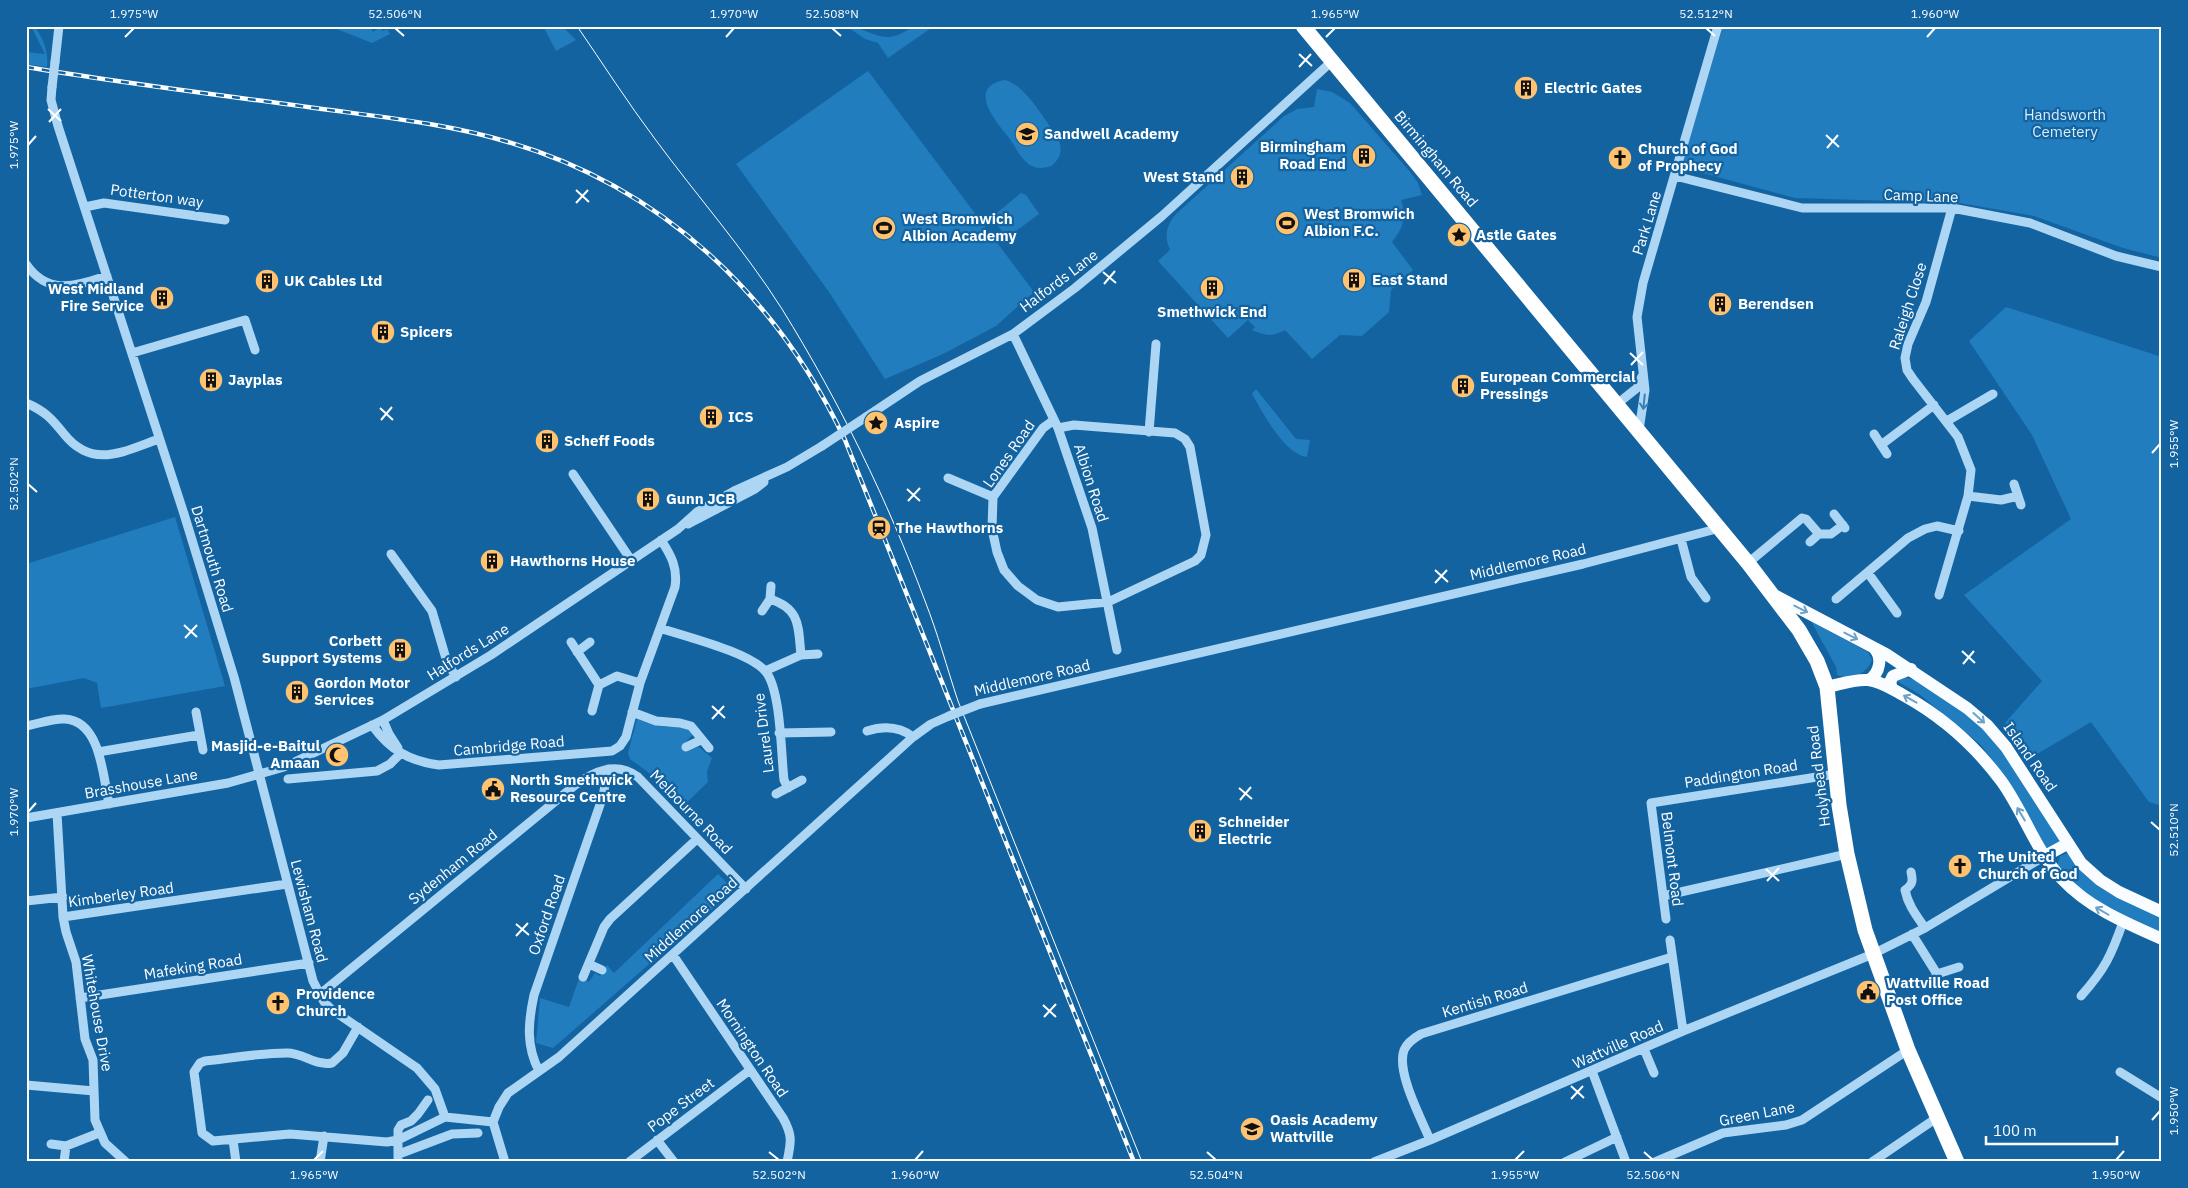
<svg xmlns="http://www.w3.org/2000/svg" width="2188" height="1188" viewBox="0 0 2188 1188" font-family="'IBM Plex Sans',sans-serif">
	<rect width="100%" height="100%" fill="#1363a1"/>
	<path fill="#227dbe" d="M31 26H34C43 37 49 53 47 67L26 64V52L45 54Z
		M329 26H370L373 32 380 27 383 31 387 29 390 34 372 43Z
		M543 26H562L576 40 556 51Z
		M846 26C861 26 872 37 888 37 900 37 908 28 918 26 923 25 929 26 934 26L888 58 878 43 865 39Z
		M1723 26H2162V258L2123 248 2034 216 1960 203 1795 198 1681 167Z
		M868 71 1034 292 996 326 943 354 885 379 829 292 736 164Z
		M1005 80C1025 84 1046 122 1058 138 1063 149 1061 159 1051 166 1045 168 1038 169 1032 166 1022 161 1016 148 1010 139 997 123 965 87 1005 80Z
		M1317 89 1332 92 1350 103 1411 173 1418 183 1422 195 1401 200C1407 218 1403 228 1392 242L1413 270 1391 290 1389 312 1362 336 1340 335 1312 359 1285 330C1273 337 1265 336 1252 330L1255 327 1248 320 1228 338 1158 261 1170 250C1164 236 1166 226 1176 214L1284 116 1297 109 1314 107Z
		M1021 193 1026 195 1039 214 1012 234 1006 236 992 219 993 216Z
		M2006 307 2162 357V806L2149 802 2091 722 2032 757 2005 723 2042 681 1964 595 2071 519 2032 435 1969 341Z
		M1256 389 1296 439 1310 440 1307 457C1284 454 1263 413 1252 394Z
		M175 517 225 686 101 708 97 683 84 678 26 689V564Z
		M1811 621 1868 652 1872 660C1867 674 1851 680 1837 675L1836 667Z
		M1901 676 1924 683 1968 713 2002 748 2061 841 2047 849 2009 783 1981 745 1919 694 1897 681Z
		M637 719C646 722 656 726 666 727 677 727 684 724 693 734L685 743 688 749 699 747 712 758 707 771 708 782 681 808 648 772 630 759 628 753Z
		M2068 853 2162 916V934C2119 914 2088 903 2057 866L2060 856Z
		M718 874 734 890 553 1048 536 1043 540 998 569 1007 580 976 589 982 595 973 600 976 607 965 614 973Z"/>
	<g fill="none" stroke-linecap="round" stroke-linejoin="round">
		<path stroke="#add6f4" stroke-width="9" d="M55 62 59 26
			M52 87 51 100 58 126 184 514 234 677 313 981 324 1002 331 1009 417 1068 435 1089 445 1117 493 1122
			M1675 176 1802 208H1952L2030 223 2116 256 2162 267
			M85 207 104 203 225 220
			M26 264C48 296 75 286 107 276
			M1013 334 1058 428 1092 528 1117 650
			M132 353 245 320 255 350
			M26 403C45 411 52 419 64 434 93 470 124 451 159 439
			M1617 404 1637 388 1642 376
			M866 417 920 381 1013 334 1075 288 1162 216 1331 62
			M1054 420 1043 428 993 497 992 529 997 552 1004 570 1018 586 1037 600 1058 607 1108 602 1195 561 1201 555 1206 535 1190 447 1185 439 1175 433 1074 425 1058 428
			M1947 421 1993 394
			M1639 430 1645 390 1637 317 1643 283 1718 26
			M1149 432 1156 344
			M1874 434 1887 454
			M1881 445 1934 405
			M573 474 631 560
			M948 478 993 497
			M2014 484 2021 505
			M1968 496 2001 500 2018 496
			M1834 514 1845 528
			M688 524 755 489 764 482
			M1681 539 1691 577 1706 598
			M1810 542 1819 534H1831L1843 525
			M391 554 432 611 447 662 456 677
			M1748 563 1802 518 1806 519 1819 534
			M1868 573 1897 613
			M1939 595 1968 496 1971 470 1958 437 1913 379 1907 370 1905 358 1908 344 1926 302 1952 208
			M770 599C801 609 798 627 801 655
			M1836 599 1908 538 1925 529 1937 526 1959 531
			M762 611 770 599 771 586
			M660 628C686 637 750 652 766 672 781 691 781 754 784 780L788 788
			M571 642 599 685
			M577 652 590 642
			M765 671 801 655 818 654
			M980 704 1583 564 1720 528
			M592 711 599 685 617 676 640 683
			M196 712 203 750
			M632 712 656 721 680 723 691 726 709 748
			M383 720 389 734 398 748
			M372 725C390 750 409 761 439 765L612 751 620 746 626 737 640 683 675 587C678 568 671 555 661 540
			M26 726C38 724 53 718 65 719 101 721 103 777 109 804
			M867 731C883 726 899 726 913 737
			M779 733 831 732
			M686 747 701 740
			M98 752 199 735
			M288 779 377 771 390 764 401 753
			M776 794 802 780
			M57 813 63 917 66 932 76 962 85 1039 93 1060 95 1120 105 1143 126 1162
			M26 818 228 783 284 767 383 720 491 655 678 529 697 512 736 490 787 467 822 446
			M1911 872C1913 881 1913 884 1905 890 1908 905 1916 915 1925 928
			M1663 896 1847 854
			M26 901 63 897
			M63 917 287 884
			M1666 919 1651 803 1836 774
			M1912 934 1937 974
			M1670 940 1683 1031
			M673 955 783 1118C793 1136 791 1142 787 1162
			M589 964 602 970
			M583 977 604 927 610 919 697 839
			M1932 984 1937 974 1959 967
			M319 995 574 786C594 771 616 761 638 777L746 889
			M2081 996C2105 969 2111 956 2123 922
			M80 998 309 963
			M358 1027 343 1053 332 1063C315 1066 304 1053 287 1053 260 1053 232 1058 205 1061L200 1063 194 1072 202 1133 213 1141 290 1134 387 1142 398 1140 445 1117
			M1644 1049 1654 1073
			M539 1071C526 1046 528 1023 534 995L603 796 608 769
			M1592 1071 1626 1162
			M2120 1072 2162 1098
			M26 1085 94 1091
			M493 1122 499 1107 508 1093 559 1057 913 737 931 724 949 716
			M493 1122 505 1162
			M233 1140 236 1162
			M657 1140 674 1162
			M1430 1140C1421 1118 1396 1072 1404 1050 1407 1043 1414 1038 1421 1034L1672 957
			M51 1144 66 1146 99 1133
			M399 1154 452 1134 478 1133
			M64 1162 66 1146
			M320 1162 324 1136
			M398 1162V1130L401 1125 411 1121 418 1114 428 1100
			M629 1162 750 1070
			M1374 1162 1430 1140 1683 1031 1873 954 1925 928 2045 856
			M1565 1162 1617 1137
			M1655 1162 1723 1133 1786 1125 1802 1120 1908 1050
			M1872 1162 1938 1117"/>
		<path stroke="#fafdff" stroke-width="12" d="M1774 595 1886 654 1967 708 1987 725 2006 747 2081 863 2100 880 2119 892 2162 912
			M1869 680C1880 673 1883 657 1874 648
			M1827 687C1841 684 1854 679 1868 680 1880 681 1892 689 1903 695 1943 717 1974 744 2002 782 2024 813 2036 851 2062 879 2089 908 2126 923 2162 939
			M1892 689 1890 682 1893 676 1911 669
			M2045 856 2067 844"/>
		<path stroke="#fff" stroke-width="15" d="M1303 26 1748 563 1799 630 1817 661 1827 687 1839 805 1847 854 1865 930 1908 1050 1957 1162"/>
		<path stroke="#fff" stroke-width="1" d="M577 26C603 64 628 103 655 139 697 196 744 249 782 309 839 401 887 499 925 601 938 634 947 668 958 701L1142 1162"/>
		<g stroke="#fff" stroke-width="4.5">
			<path id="rail" d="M26 67C122 83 219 95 315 108 380 117 446 123 508 142 662 187 777 296 845 440L1134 1162"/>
		</g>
		<use href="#rail" stroke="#1363a1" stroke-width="2.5" stroke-dasharray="8" stroke-linecap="butt"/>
		<path stroke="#add6f4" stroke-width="9" d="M52 87 55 62
			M822 446 866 417
			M949 716 980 704"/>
	</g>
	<defs><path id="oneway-shaft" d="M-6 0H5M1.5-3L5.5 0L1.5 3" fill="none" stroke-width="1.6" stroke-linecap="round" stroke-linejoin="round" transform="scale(1.25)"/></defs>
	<use stroke="#3a80b6" href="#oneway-shaft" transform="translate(1644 402) rotate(96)"/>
	<g stroke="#6fa1c7">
		<use href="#oneway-shaft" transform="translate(1801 609) rotate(27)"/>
		<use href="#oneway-shaft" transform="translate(1851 636) rotate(27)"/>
		<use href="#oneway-shaft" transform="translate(1910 699) rotate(-151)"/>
		<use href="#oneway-shaft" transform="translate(1979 718) rotate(42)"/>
		<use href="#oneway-shaft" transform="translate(2021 814) rotate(-121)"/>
		<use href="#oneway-shaft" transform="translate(2102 911) rotate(-150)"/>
	</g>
	<path fill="none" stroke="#fff" stroke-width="2" d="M395 28 404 36M832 28 841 36M1706 28 1715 36M125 37 134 28M726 37 734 28M1326 37 1335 28M1927 37 1935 28M1299 54 1312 66M1299 67 1311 54M48 109 61 121M49 122 61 109M1826 135 1839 147M28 145 36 136M1827 148 1838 135M576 190 589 202M576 203 588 190M1103 272 1116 283M1104 284 1115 271M1630 353 1643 365M1631 365 1643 352M380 408 393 420M381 420 392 407M2152 453 2160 444M28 484 37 492M907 489 920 501M908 501 920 488M1435 570 1448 582M1435 583 1447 570M184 625 197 637M185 638 197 625M1962 651 1975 663M1963 664 1974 651M712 706 725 718M712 719 724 706M1239 788 1252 799M1240 800 1251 787M28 812 36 803M2151 822 2160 830M1766 869 1779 881M1767 881 1779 868M516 924 529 935M516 936 528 923M1043 1005 1056 1017M1044 1017 1056 1004M1571 1086 1584 1098M1571 1099 1583 1086M2152 1120 2160 1111M769 1152 779 1160M1207 1152 1216 1160M1644 1152 1653 1160M314 1160 323 1151M915 1160 923 1151M1515 1160 1524 1151M2116 1160 2124 1151"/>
	<defs>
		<g id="building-disc" transform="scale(1.25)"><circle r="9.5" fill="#ffc370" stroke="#1363a1"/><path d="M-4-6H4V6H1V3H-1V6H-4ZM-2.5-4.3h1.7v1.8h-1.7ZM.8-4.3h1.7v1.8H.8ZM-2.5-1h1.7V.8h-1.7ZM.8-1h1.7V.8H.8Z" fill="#111"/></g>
		<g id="school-disc" transform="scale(1.25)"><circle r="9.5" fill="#ffc370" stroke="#1363a1"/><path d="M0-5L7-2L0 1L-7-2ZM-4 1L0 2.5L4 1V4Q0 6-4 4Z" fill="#111"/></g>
		<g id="church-disc" transform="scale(1.25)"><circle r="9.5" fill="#ffc370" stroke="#1363a1"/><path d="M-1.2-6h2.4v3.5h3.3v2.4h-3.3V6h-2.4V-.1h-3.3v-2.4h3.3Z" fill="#111"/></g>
		<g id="stadium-disc" transform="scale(1.25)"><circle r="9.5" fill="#ffc370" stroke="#1363a1"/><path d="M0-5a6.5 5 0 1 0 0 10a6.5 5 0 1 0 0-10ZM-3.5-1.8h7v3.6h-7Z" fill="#111"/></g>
		<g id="sight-disc" transform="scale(1.25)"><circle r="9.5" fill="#ffc370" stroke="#1363a1"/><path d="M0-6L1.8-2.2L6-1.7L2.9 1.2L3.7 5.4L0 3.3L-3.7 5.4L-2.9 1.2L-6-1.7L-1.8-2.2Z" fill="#111"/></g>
		<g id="station-disc" transform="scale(1.25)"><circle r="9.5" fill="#ffc370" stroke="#1363a1"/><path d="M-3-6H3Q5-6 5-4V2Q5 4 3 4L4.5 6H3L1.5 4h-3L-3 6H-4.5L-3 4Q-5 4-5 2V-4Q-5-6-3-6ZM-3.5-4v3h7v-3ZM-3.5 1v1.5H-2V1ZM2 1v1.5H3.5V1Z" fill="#111"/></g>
		<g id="mosque-disc" transform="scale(1.25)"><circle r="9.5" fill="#ffc370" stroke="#1363a1"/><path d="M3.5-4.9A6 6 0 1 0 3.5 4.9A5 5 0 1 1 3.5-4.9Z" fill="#111"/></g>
		<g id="civic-disc" transform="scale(1.25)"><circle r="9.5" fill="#ffc370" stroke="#1363a1"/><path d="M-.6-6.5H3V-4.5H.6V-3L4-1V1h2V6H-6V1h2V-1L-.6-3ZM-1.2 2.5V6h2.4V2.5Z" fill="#111"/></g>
	</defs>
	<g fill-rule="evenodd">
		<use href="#building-disc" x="1526" y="88"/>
		<use href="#school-disc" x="1027" y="134"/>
		<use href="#building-disc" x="1364" y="156"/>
		<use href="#church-disc" x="1620" y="158"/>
		<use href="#building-disc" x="1242" y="177"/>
		<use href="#stadium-disc" x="1287" y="223"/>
		<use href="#stadium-disc" x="884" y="228"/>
		<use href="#sight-disc" x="1459" y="235"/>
		<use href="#building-disc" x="1354" y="280"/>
		<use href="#building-disc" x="267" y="281"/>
		<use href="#building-disc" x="1212" y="288"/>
		<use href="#building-disc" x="162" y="298"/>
		<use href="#building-disc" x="1720" y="304"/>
		<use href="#building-disc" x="383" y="332"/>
		<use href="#building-disc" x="211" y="380"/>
		<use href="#building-disc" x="1463" y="386"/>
		<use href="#building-disc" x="711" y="417"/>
		<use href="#sight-disc" x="876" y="423"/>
		<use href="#building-disc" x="547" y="441"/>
		<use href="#building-disc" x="648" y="499"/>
		<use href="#station-disc" x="879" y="528"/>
		<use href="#building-disc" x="492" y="561"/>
		<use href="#building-disc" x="400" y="650"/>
		<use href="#building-disc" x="297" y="692"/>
		<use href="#mosque-disc" x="337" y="755"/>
		<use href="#civic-disc" x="493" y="789"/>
		<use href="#building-disc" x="1200" y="831"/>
		<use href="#church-disc" x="1960" y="866"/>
		<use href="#civic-disc" x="1868" y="992"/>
		<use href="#church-disc" x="278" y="1003"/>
		<use href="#school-disc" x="1252" y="1129"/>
	</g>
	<g text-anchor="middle" stroke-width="4.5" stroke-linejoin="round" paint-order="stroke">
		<g font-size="15" font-weight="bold" fill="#fff" stroke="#1363a1" text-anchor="start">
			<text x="1544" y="93">Electric Gates</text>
			<text x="1044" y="139">Sandwell Academy</text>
			<text x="1346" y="152" text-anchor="end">Birmingham<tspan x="1346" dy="17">Road End</tspan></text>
			<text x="1638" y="154">Church of God<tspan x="1638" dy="17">of Prophecy</tspan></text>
			<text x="1224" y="182" text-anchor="end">West Stand</text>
			<text x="1304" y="219">West Bromwich<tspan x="1304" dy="17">Albion F.C.</tspan></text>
			<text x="902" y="224">West Bromwich<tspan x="902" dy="17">Albion Academy</tspan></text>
			<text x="1476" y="240">Astle Gates</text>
			<text x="1372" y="285">East Stand</text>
			<text x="284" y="286">UK Cables Ltd</text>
			<text x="144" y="294" text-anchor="end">West Midland<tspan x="144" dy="17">Fire Service</tspan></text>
			<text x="1738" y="309">Berendsen</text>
			<text x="1212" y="317" text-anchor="middle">Smethwick End</text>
			<text x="400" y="337">Spicers</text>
			<text x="1480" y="382">European Commercial<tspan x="1480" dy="17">Pressings</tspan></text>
			<text x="228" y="385">Jayplas</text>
			<text x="728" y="422">ICS</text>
			<text x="894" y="428">Aspire</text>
			<text x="564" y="446">Scheff Foods</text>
			<text x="666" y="504">Gunn JCB</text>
			<text x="896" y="533">The Hawthorns</text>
			<text x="510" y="566">Hawthorns House</text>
			<text x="382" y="646" text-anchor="end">Corbett<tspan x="382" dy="17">Support Systems</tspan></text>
			<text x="314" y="688">Gordon Motor<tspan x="314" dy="17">Services</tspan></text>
			<text x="320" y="751" text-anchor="end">Masjid-e-Baitul<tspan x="320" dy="17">Amaan</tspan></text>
			<text x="510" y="785">North Smethwick<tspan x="510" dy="17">Resource Centre</tspan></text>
			<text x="1218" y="827">Schneider<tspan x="1218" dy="17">Electric</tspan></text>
			<text x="1978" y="862">The United<tspan x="1978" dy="17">Church of God</tspan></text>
			<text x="1886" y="988">Wattville Road<tspan x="1886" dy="17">Post Office</tspan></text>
			<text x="296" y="999">Providence<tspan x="296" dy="17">Church</tspan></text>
			<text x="1270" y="1125">Oasis Academy<tspan x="1270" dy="17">Wattville</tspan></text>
		</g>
		<g font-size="15" fill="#d6edfe" stroke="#1363a1">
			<text x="2065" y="120">Handsworth<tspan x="2065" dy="17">Cemetery</tspan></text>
		</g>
		<g font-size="15" fill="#fff" stroke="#1363a1">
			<text transform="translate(1436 159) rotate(50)" y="5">Birmingham Road</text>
			<text transform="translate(157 196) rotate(8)" y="5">Potterton way</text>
			<text transform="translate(1921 196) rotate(2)" y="5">Camp Lane</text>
			<text transform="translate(1647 223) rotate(-73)" y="5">Park Lane</text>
			<text transform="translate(1059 281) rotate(-37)" y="5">Halfords Lane</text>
			<text transform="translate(1908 306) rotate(-72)" y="5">Raleigh Close</text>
			<text transform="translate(1009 454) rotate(-55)" y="5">Lones Road</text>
			<text transform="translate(1091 483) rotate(72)" y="5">Albion Road</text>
			<text transform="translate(212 559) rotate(73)" y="5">Dartmouth Road</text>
			<text transform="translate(1528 562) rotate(-13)" y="5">Middlemore Road</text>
			<text transform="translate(468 652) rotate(-32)" y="5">Halfords Lane</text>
			<text transform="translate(1032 678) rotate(-13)" y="5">Middlemore Road</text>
			<text transform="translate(764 733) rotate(-97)" y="5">Laurel Drive</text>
			<text transform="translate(509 746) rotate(-5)" y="5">Cambridge Road</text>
			<text transform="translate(2030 757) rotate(55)" y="5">Island Road</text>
			<text transform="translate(1741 774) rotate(-9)" y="5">Paddington Road</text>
			<text transform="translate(1819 776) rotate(-97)" y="5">Holyhead Road</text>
			<text transform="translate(141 784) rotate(-10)" y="5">Brasshouse Lane</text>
			<text transform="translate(691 812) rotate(46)" y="5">Melbourne Road</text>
			<text transform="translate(1672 859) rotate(83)" y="5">Belmont Road</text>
			<text transform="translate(453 867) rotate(-39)" y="5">Sydenham Road</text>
			<text transform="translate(121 895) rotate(-8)" y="5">Kimberley Road</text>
			<text transform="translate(309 911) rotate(75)" y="5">Lewisham Road</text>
			<text transform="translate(547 915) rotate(-71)" y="5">Oxford Road</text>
			<text transform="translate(691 920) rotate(-42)" y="5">Middlemore Road</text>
			<text transform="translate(193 967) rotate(-9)" y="5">Mafeking Road</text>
			<text transform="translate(1485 1000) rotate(-17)" y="5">Kentish Road</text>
			<text transform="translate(97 1013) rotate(80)" y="5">Whitehouse Drive</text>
			<text transform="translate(1618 1045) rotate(-24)" y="5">Wattville Road</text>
			<text transform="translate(752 1048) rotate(56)" y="5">Mornington Road</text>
			<text transform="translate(681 1105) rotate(-37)" y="5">Pope Street</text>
			<text transform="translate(1757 1114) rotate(-11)" y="5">Green Lane</text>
		</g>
	</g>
	<rect width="2188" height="1188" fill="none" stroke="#1363a1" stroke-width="55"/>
	<path d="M1986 1136v8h131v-8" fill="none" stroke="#ffffff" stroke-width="2.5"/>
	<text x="1993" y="1136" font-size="15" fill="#ffffff" stroke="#1363a1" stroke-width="4" paint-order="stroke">100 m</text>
	<rect x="28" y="28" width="2132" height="1132" fill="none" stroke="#fff" stroke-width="2"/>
	<g font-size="12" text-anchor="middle" fill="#fff">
		<text x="134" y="18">1.975°W</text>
		<text x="395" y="18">52.506°N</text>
		<text x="734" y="18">1.970°W</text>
		<text x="832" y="18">52.508°N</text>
		<text x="1335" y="18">1.965°W</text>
		<text x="1706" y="18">52.512°N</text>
		<text x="1935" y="18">1.960°W</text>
		<text transform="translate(14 145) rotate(-90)" y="4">1.975°W</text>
		<text transform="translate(2174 444) rotate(-90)" y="4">1.955°W</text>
		<text transform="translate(14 484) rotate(-90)" y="4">52.502°N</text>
		<text transform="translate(14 812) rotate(-90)" y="4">1.970°W</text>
		<text transform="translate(2174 830) rotate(-90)" y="4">52.510°N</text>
		<text transform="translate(2174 1111) rotate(-90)" y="4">1.950°W</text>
		<text x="314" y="1179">1.965°W</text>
		<text x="779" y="1179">52.502°N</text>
		<text x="915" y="1179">1.960°W</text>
		<text x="1216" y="1179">52.504°N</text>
		<text x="1515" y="1179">1.955°W</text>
		<text x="1653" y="1179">52.506°N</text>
		<text x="2116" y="1179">1.950°W</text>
	</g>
</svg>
